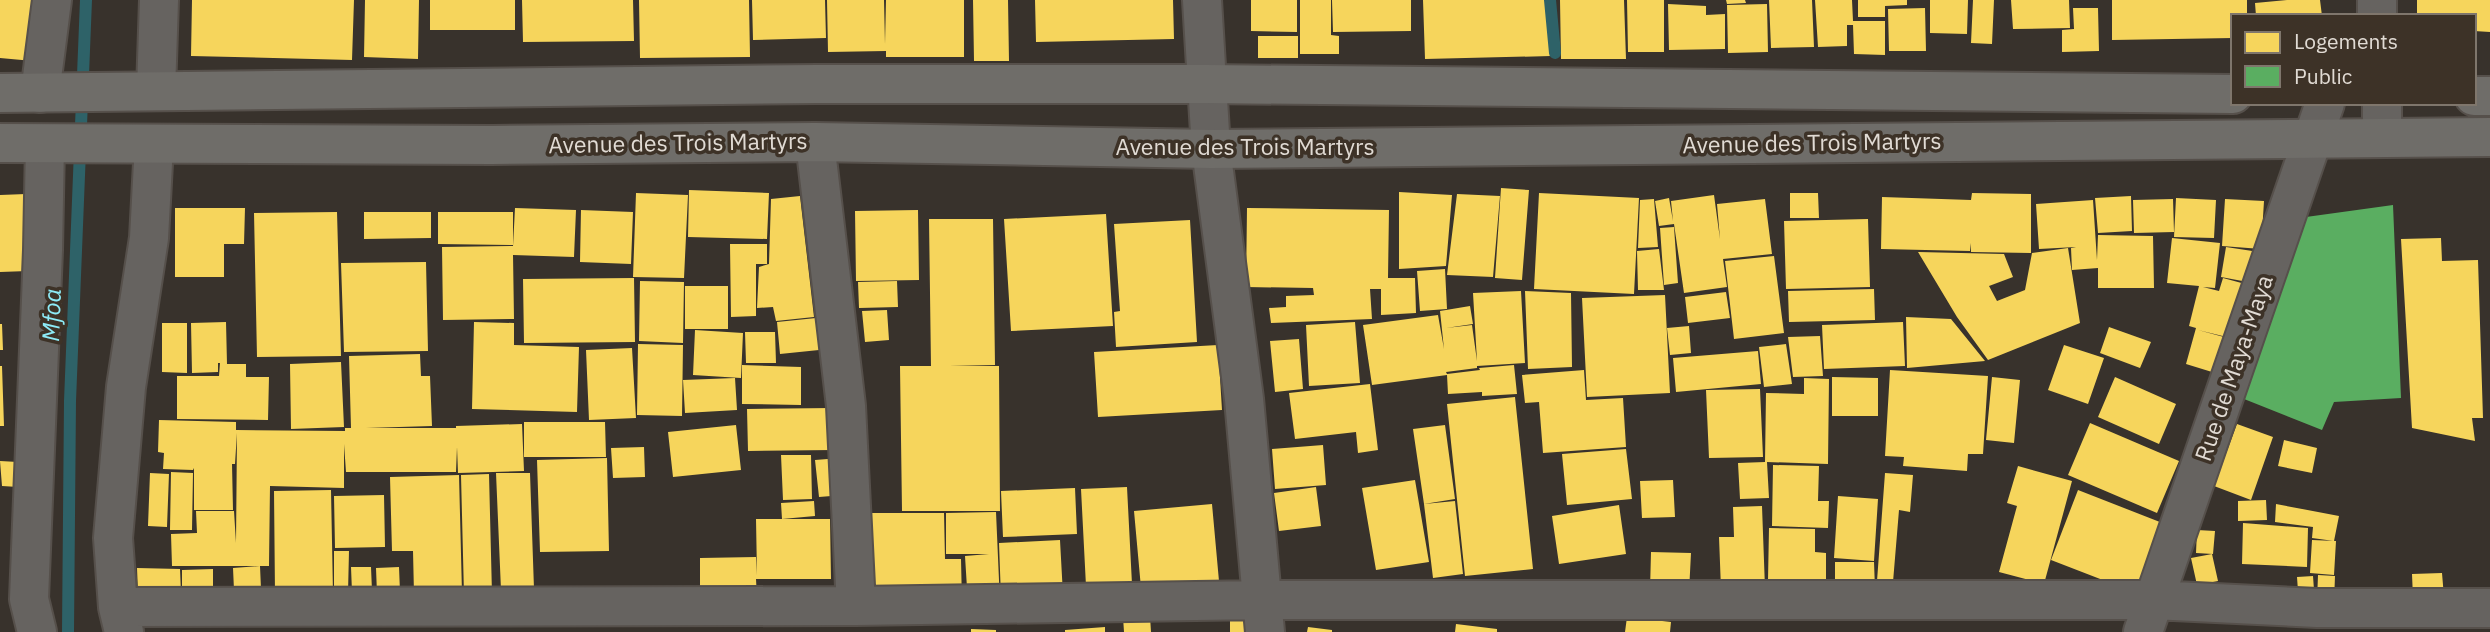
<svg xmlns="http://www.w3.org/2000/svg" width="2490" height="632" viewBox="0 0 2490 632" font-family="'IBM Plex Sans',sans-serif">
	<rect width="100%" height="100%" fill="#38322c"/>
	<path fill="#f6d55c" d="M0 0H37L33 61 0 58Z
		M192 0H354L352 60 191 56Z
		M365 0H419L418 59 364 57Z
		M430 0H515V30H430Z
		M522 0H633L634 41 523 42Z
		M639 0H749L750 57 640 58Z
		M752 0H825L826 38 753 40Z
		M827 0H884L885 44 886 0H964V57H886V51L828 52Z
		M973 0H1008L1009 61H974Z
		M1035 0H1173L1174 39 1036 42Z
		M1251 0H1297V32L1251 31Z
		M1300 0H1331V35L1339 36V54H1300Z
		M1332 0H1411V31L1333 32Z
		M1423 0H1550L1551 56 1425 59Z
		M1560 0H1624L1626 59H1561Z
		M1627 0H1664V52H1628Z
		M1726 0H1745L1746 3 1727 4Z
		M1769 0H1812L1814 47 1771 48Z
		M1815 0H1852L1853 21H1885V55L1854 54 1853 25H1847V46L1818 47Z
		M1858 0H1907V5L1885 6V17H1858Z
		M1930 0H1968L1967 34 1930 33Z
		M1973 0H1994L1992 44 1971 43Z
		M2011 0H2069L2070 28 2013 29Z
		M2112 0H2247V16H2233V38L2112 40Z
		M2287 0H2320L2322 16H2256L2255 3Z
		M2417 0H2490V32L2474 31V16H2417Z
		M1668 4 1706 6V15L1725 14V49L1669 50Z
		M1767 4 1768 52 1728 53 1727 5Z
		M1925 8 1926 51H1889L1888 9Z
		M2073 8H2098L2099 51 2062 52V30L2074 29Z
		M1258 36H1298V58H1258Z
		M1501 188 1529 190 1522 280 1495 278Z
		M689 190 769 193 767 239 688 237Z
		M1399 192 1452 195 1446 266 1399 269Z
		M636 193 688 195 684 278 633 277Z
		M1539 193 1639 198 1634 294 1534 289Z
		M1790 193H1818L1819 218H1790Z
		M1972 193 2031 194V253L1971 252V243L1970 251 1881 249 1882 197 1971 200Z
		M26 194 28 271 0 272V195Z
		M1457 194 1500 196 1493 277 1447 275Z
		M1714 195 1720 239 1717 204 1765 199 1772 254 1723 259 1727 287 1684 293 1674 224 1659 226 1655 201 1669 198 1673 221 1671 201Z
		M800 196 814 317 776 321 773 307 757 308 759 267 769 264 771 199Z
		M2131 196 2132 231 2098 233 2095 198Z
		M2176 198 2216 200 2214 238 2174 237Z
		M1654 199 1658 247 1638 248 1640 200Z
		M2173 199 2174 232 2134 233 2133 200Z
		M2225 199 2264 201 2261 249 2222 246Z
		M2093 200 2097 260 2098 235 2153 236 2154 288H2098V268L2072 270 2071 248 2076 247 2039 249 2036 204Z
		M175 208H245L244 244H224V277H175Z
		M515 208 576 210 574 257 513 255 514 319 443 320 442 247 513 246Z
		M1247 208 1389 210 1388 278H1415L1416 313 1381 315V289H1370L1372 319 1271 323 1269 308 1286 307V296L1314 295 1313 288 1246 287Z
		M581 210 633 212 631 264 580 262Z
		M918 210 919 280 856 281 855 211Z
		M337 212 341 356 257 357 254 213Z
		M364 212H431V238L364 239Z
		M438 212H513V245L438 244Z
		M1106 214 1113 326 1011 331 1004 219Z
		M929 219H993L995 365 949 366H999L1000 511H902L900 366H931Z
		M1868 219 1870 287 1786 289 1784 221Z
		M1190 220 1197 342 1116 347 1114 312 1120 311 1114 224Z
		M1674 227 1678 283 1664 285 1660 228Z
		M2172 238 2220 243 2215 288 2203 287 2219 291 2223 278 2249 285 2235 339 2198 330 2235 340 2225 376 2186 364 2196 328 2189 326 2199 286 2167 283Z
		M2441 238 2442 261 2478 260 2483 418H2472L2475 441 2412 428 2401 239Z
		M730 244H767V264H756V316L731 317Z
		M2226 247 2259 252 2253 283 2221 277Z
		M2068 248 2080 323 1988 360 1957 317 1918 252 2004 254 2013 277 1989 286 1997 301 2025 290 2032 253Z
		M1659 249 1664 290H1638L1637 251Z
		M1774 256 1784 333 1734 339 1725 261Z
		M426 262 428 351 344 352 341 263Z
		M1445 269 1447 309 1420 311 1417 271Z
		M634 278 635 342 524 343 523 279Z
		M640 281 684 282 683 343 639 341Z
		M897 281 898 307 859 308 858 282Z
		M685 286H728V329H685Z
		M1874 289 1875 320 1789 322 1788 291Z
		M1521 291 1525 363 1477 366V368L1446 372 1447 374 1480 370 1479 368 1514 365 1517 394 1482 396V392L1448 394 1447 375 1372 385 1363 325 1438 315 1444 349 1440 311 1470 306 1473 324 1446 328 1472 325 1477 361 1473 293Z
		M1525 291 1571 293 1572 367 1528 369Z
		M1726 292 1730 318 1688 323 1685 297Z
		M1665 295 1670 393 1587 397 1582 298Z
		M887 310 889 340 865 342 862 311Z
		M1906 317 1951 319 1985 361 1907 368Z
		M816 318 819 350 780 354 777 322Z
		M226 322 227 364H246V377H269L268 420 177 419V376H219L220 363H218V372L192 373 191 323Z
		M474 322 514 323V345L579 347 577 412 472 409Z
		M1355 322 1360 383 1309 386 1306 325Z
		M1903 322 1905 366 1824 369 1822 325Z
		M162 323H187V373L162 372Z
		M0 324H2L3 350H0Z
		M1689 326 1691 353 1670 355 1667 328Z
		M2109 327 2151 342 2140 368 2100 353Z
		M695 330 743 333 741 378 693 375Z
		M745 332H775L776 363H746Z
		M1820 336 1823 376 1793 377 1788 337Z
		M1299 339 1303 389 1275 392 1270 341Z
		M638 344 683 345 682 416 637 415Z
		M1786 344 1792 384 1764 387 1759 347Z
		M1218 345 1222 410 1098 417 1094 352Z
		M2064 345 2104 358 2088 404 2048 390Z
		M632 348 636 418 589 420 586 350Z
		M1758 351 1761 384 1676 392 1673 358Z
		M420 354 421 376H430L432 426 366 428H456V426L522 424 524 471 458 473 457 447 456 472H346L344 444V488L270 486 269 566H172L171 534 197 533 196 511H234L236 543 237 433 235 464H232L233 510H194V468L193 470 163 469 164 453 158 452 159 420 236 422V430L345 431V428H351L349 356Z
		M341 362 344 427 291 429 290 364Z
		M742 365 801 367V405L742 404Z
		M0 366H2L4 426H0Z
		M1584 370 1586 400 1623 398 1626 447 1543 453 1539 402 1525 403 1522 375Z
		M1890 370 1988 376 1983 454H1968L1967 471 1903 466 1904 457 1885 456Z
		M1832 377 1878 378V416H1832Z
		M1992 377 2020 380 2014 443 1986 440Z
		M2115 377 2176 404 2159 444 2098 417Z
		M735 378 737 410 685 413 683 380Z
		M1804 378 1829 379 1828 464 1767 462 1769 498 1740 499 1738 463 1765 462 1766 393 1804 394Z
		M1370 384 1378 450 1358 453 1356 432 1295 439 1289 393Z
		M1760 389 1763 457 1709 458 1706 390Z
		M1515 397 1533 569 1465 576 1447 404Z
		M833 408 834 450 748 451 747 409Z
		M524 422H605L606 457H524Z
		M2090 423 2179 461 2157 513 2068 475Z
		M2237 424 2273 437 2251 500 2214 486Z
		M736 425 741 470 673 477 668 432Z
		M1445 425 1455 499 1424 504 1413 429Z
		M2284 440 2317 448 2312 473 2278 466Z
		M1323 445 1326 485 1275 489 1272 449Z
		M644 447 645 477 613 478 611 448Z
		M1626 449 1632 499 1567 505 1562 454Z
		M781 455H811L812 499 783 500Z
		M607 458 609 551 540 552 537 460Z
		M840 458 844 495 819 497 815 460Z
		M0 461 18 462V487L2 486Z
		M1773 465 1819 466 1818 501H1829L1828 528 1772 526Z
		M2018 466 2072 481 2044 584 1999 572 2017 506 2007 503Z
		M171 472 193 473 192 530H170Z
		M150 473 169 474 167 527 148 526Z
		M496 473H530L534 589 501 590Z
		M1885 473 1913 475 1910 512 1899 510 1893 582 1877 581Z
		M489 474 492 594 464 595 461 475Z
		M459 475 462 593 414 594 413 551H392L390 477Z
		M1415 480 1429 562 1376 570 1362 488Z
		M1673 480 1675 517 1642 518 1640 481Z
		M1127 487 1132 584 1086 586 1081 489Z
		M1316 487 1321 526 1279 531 1274 493Z
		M1075 488 1077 534 1003 537 1001 491Z
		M331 490 333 593 275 594 274 491Z
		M2078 490 2165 524 2139 594 2051 560Z
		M384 495 385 547 335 548 334 496Z
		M1838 496 1878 499 1874 561 1834 558Z
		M2266 500 2267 520 2238 521V501Z
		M814 501 815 516 782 519 781 503Z
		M1455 501 1463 574 1433 578 1424 504Z
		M1212 504 1220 592 1142 599 1134 511Z
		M2276 504 2339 516 2334 541 2312 538 2313 527 2275 522Z
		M1619 505 1626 554 1559 564 1552 516Z
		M1762 506 1765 588 1721 589 1719 537H1734L1733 507Z
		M996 512 1000 603 968 604 965 556 989 554H946V513Z
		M863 513H944L945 559H961L962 603H864Z
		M756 519H830L831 579H756L757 598 700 599V558L756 557 757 575Z
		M2243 523 2308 528 2307 567 2242 564Z
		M1769 528 1815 529V552L1826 553V581L1768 580Z
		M2197 530 2215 531 2213 554 2196 553Z
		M1060 540 1063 595 1001 598 999 543Z
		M2312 540 2336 541 2334 575 2310 573Z
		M334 551H349L348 593H334Z
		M1651 552 1691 553 1689 592 1650 591Z
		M2212 554 2218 581 2197 585 2191 558Z
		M1835 562H1874L1875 589H1835Z
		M260 566 261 589 234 590 233 568Z
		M351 567H371L372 591 352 592Z
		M399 567 400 592 377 594 376 568Z
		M137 568 180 569 181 593H138Z
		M213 569V595L182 594V570Z
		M2442 573 2444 597 2413 598 2412 574Z
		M2318 575 2335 576 2334 602 2317 601Z
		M2313 576 2314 590 2298 591 2297 577Z
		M1150 616 1151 632H1124L1123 617Z
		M1627 617 1671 622 1670 632H1625Z
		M1244 620V632H1230V621Z
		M1456 624 1497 629V632H1455Z
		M1105 627V632H1065V630Z
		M1308 627 1332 630V632H1307Z
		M971 629 996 630V632H971Z"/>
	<path fill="#5aae61" d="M2393 205 2401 398 2334 402 2322 430 2234 395 2306 217Z"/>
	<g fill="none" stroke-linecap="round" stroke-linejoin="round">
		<path stroke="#2e6268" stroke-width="12" d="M1550 0 1555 53
			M68 632 70 401 86 0"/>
		<g stroke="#56504b" stroke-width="42">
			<path id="minor" d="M1202 0 1211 149 1244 399 1265 632
				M2377 0V16
				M156 91 159 0
				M40 93 52 0
				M2382 137V103
				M815 142 846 406 856 606
				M118 607 856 606 1261 600H2153L2317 608H2490
				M37 632 29 599 43 250 45 144
				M124 632 118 607 113 538 126 387 149 238 154 144
				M2143 632 2325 103"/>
		</g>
		<g stroke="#56504b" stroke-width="42">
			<path id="primary" d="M0 93 817 84H1206L2233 94
				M2474 96H2490
				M0 143 492 145 815 142 1211 149 2490 137"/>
		</g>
		<use href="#minor" stroke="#666360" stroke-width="38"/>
		<use href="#primary" stroke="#6f6d69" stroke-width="38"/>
	</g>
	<g text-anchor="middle" stroke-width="7" stroke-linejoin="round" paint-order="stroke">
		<g font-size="23" fill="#e1dbd4" stroke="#3d3227">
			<text transform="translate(678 143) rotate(-1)" y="8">Avenue des Trois Martyrs</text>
			<text transform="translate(1812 143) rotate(-1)" y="8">Avenue des Trois Martyrs</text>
			<text x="1245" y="155">Avenue des Trois Martyrs</text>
			<text transform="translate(2234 368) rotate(-71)" y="8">Rue de Maya-Maya</text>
		</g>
		<g font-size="24" font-style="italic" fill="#8debf7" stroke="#3d3227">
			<text transform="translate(52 315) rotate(-88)" y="8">Mfoa</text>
		</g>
	</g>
	<rect x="2231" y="14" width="245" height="91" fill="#3d3227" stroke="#7f766c" stroke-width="2"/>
	<rect x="2245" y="32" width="35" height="21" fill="#f6d55c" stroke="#7f766c" stroke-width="2"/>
	<text x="2294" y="49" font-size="21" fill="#e1dbd4">Logements</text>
	<rect x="2245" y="66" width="35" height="21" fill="#5aae61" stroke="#7f766c" stroke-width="2"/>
	<text x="2294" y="84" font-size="21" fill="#e1dbd4">Public</text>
</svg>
